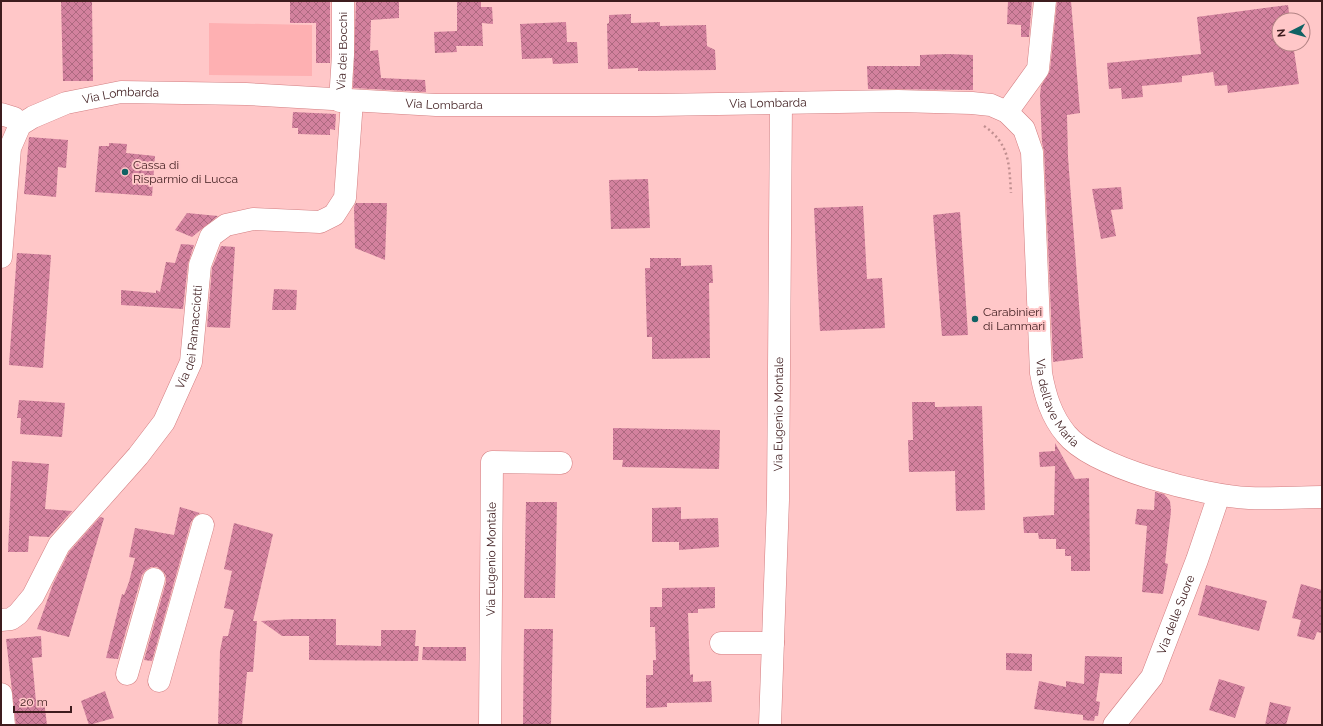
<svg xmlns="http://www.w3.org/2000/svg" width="1323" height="726" viewBox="0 0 1323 726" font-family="Raleway,sans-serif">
	<defs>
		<pattern id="building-cross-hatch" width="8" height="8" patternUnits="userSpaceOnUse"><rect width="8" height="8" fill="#d3819e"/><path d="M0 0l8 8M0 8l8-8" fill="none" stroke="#ad6980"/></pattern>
	</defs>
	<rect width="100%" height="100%" fill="#ffc7c8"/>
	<path fill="#feb0b2" d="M209 23 312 25V76L209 75Z"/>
	<path fill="url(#building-cross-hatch)" d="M61 1H92L93 81H63Z
		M290 1H330V63H316V23H290Z
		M356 1H399V18L371 20 370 51 378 50 381 78 425 80 426 92 353 88Z
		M457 1H481V7H492L493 24 482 23 483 46H456L457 52 435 53 434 32 457 31Z
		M1008 1H1032L1029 37H1021V25L1007 24Z
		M1057 1H1071L1080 113 1067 115 1068 157 1083 358 1053 362 1044 151 1042 143 1040 95 1041 86 1050 70Z
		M1288 5 1290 20H1279V44H1293L1299 84 1228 93 1227 85 1215 86 1213 72 1182 76V82L1142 86 1143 97 1122 99 1121 88 1109 89 1107 63 1201 54 1197 17Z
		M631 14V23L660 22V26L706 25 707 46 715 50 716 70 638 71V68L608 69 607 24 609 23V15Z
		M566 22 567 42H577L578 63 553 64 552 58 522 59 520 24Z
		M948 54 973 55V90L868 89 867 66H920V55Z
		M293 112 336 114 335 130 330 129V135L298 134V128H292Z
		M29 137 68 140 66 168 58 167 56 197 24 194Z
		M109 143 127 144 126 153 155 156 152 196 95 192 99 146H109Z
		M648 179 650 228 611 229 609 180Z
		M1121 187 1123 209 1111 210 1116 236 1101 239 1092 189Z
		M356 203H387L385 260 355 248 354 207Z
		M863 206 867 279 882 278 885 328 820 331 814 208Z
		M960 212 968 335 942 336 933 215Z
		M187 213 218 216 192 237 175 230Z
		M181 244 194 245 188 264 183 309 121 305V290L156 293V290L160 292 166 262 175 263Z
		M221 246 235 247 230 328 207 327 212 268Z
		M17 253 51 255 43 368 9 365Z
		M650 258H681V266L712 265 713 283H709L710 358 652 359V337H647L645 268H650Z
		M274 289 297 290 296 310H272Z
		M19 400 65 403 62 437 20 434 21 418H17Z
		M912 402H935V407L982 406 985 510 956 511 955 471 909 472 908 440H913Z
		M613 428 720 430 719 469 622 467 623 460H613Z
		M1055 443 1075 479 1089 478 1090 571H1071V556H1065V549H1056V539H1039L1038 533H1024L1023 517 1054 515 1055 466 1040 467 1039 452 1055 451Z
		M12 461 49 464 45 509 72 511 49 537 29 536 28 552H8Z
		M1155 492 1164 494 1170 501 1171 511 1165 563 1168 564 1163 594 1142 592 1147 526 1135 524 1137 509 1154 510Z
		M526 502H557L555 598H524Z
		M180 507 200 513 195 516 191 522 152 661 144 660 166 582V576L163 571 157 567H151L146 570 142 575 118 659 106 658 122 594 124 595 129 582 135 558 129 557 135 528 174 535Z
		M681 507V519L718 518 719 547 679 550V542H652V508Z
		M100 517 104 518 69 637 37 629 53 584 69 552Z
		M234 523 273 534 253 621H257L253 672H247L242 725H218L220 651 223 636H228L234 610 224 608 232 571 224 569Z
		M1301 584 1322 590V633L1317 632 1314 640 1297 636 1301 620 1292 618Z
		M1206 585 1267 601 1259 631 1198 615Z
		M715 587V608L698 609V613H688L690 675 693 674V682L711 681 712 702 667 703V707L646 708V675H653V660H656L655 627H650V607H662V588Z
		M293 619H336V645L381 646V630H416L415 646H419L418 661 309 660V636H282L261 621Z
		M524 629H553L551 724H523Z
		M41 636 42 657 32 658 36 702 44 701 47 725H16L6 639Z
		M423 647H466V661L422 660Z
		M1006 653 1032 654V671L1006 670Z
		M1085 656 1122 657V674L1100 673 1096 701 1100 702 1098 716H1095L1094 721 1083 720V715L1034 709 1039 681 1066 687V681L1084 684Z
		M1219 679 1245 687 1235 718 1209 710Z
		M105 691 114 718 89 725 81 701Z
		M1270 702 1291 707 1286 725H1265Z"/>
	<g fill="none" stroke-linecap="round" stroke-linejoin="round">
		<g stroke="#d37e81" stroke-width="23">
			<g id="minor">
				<path id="s1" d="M340 101 343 55V1"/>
				<path d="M1007 112 1038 69 1045 1"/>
				<path d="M1 114 14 118 20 125"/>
				<path id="s2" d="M1 257 10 148 20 125 33 117 66 103 121 92 246 94 436 105H656L898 101 972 103 991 105 1007 112 1024 129 1032 152 1041 373C1045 395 1051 416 1066 434 1093 468 1205 496 1249 498 1273 499 1298 497 1322 497"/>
				<path id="s3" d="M1 620 11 619 18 614 33 596 59 545 138 456 164 422 191 362 200 265 211 236 226 225 253 219 320 222 334 215 345 198 352 101"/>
				<path d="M721 643H773"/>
				<path d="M127 674 154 579"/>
				<path d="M159 681 203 525"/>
				<path d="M1 694 4 725"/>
				<path id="s4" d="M490 725 492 462 561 463"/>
				<path id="s5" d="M770 725 778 500 781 103"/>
				<path id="s6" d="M1114 725 1152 677 1197 560 1219 495"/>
			</g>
		</g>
		<path stroke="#c08f90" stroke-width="2.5" stroke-dasharray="2 3" stroke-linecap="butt" d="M984 126C1010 144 1009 164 1011 193"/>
		<use href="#minor" stroke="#fff" stroke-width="22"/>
	</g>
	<g fill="#106264" stroke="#ffc7c8" stroke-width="1.5">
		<circle cx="125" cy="172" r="4"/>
		<circle cx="975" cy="319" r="4"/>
	</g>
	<g text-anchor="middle" stroke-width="4" stroke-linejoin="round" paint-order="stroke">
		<g font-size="12" fill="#3e1c1e" stroke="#ffc7c8">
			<text dy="4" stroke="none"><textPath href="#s1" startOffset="50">Via dei Bocchi</textPath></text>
			<text dy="4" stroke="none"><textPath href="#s2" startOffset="241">Via Lombarda</textPath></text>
			<text dy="4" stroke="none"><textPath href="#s2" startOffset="889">Via Lombarda</textPath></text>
			<text dy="4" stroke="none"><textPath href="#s2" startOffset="565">Via Lombarda</textPath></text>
			<text dy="4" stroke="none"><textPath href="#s3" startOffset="351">Via dei Ramacciotti</textPath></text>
			<text dy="4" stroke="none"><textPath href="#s2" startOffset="1433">Via dell'ave Maria</textPath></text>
			<text dy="4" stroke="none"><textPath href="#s5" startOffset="311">Via Eugenio Montale</textPath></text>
			<text dy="4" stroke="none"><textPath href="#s4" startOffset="166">Via Eugenio Montale</textPath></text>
			<text dy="4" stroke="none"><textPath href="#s6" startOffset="128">Via delle Suore</textPath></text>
		</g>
		<g font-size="12" fill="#3e1c1e" stroke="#ffc7c8" text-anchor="start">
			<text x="133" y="169">Cassa di<tspan x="133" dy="14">Risparmio di Lucca</tspan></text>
			<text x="983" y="316">Carabinieri<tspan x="983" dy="14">di Lammari</tspan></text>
		</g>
	</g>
	<rect width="1323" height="726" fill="none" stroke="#3e1c1e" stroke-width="4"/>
	<g transform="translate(1291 32) rotate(264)"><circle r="19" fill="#ffc7c8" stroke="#b28384"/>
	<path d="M0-3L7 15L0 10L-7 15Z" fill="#106264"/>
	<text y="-6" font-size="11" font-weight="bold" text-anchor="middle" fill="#3e1c1e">N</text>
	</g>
	<path d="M14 706v6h57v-6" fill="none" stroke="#3e1c1e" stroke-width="2"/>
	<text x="20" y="706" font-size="12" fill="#3e1c1e" stroke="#ffc7c8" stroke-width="3" paint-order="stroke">20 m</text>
</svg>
